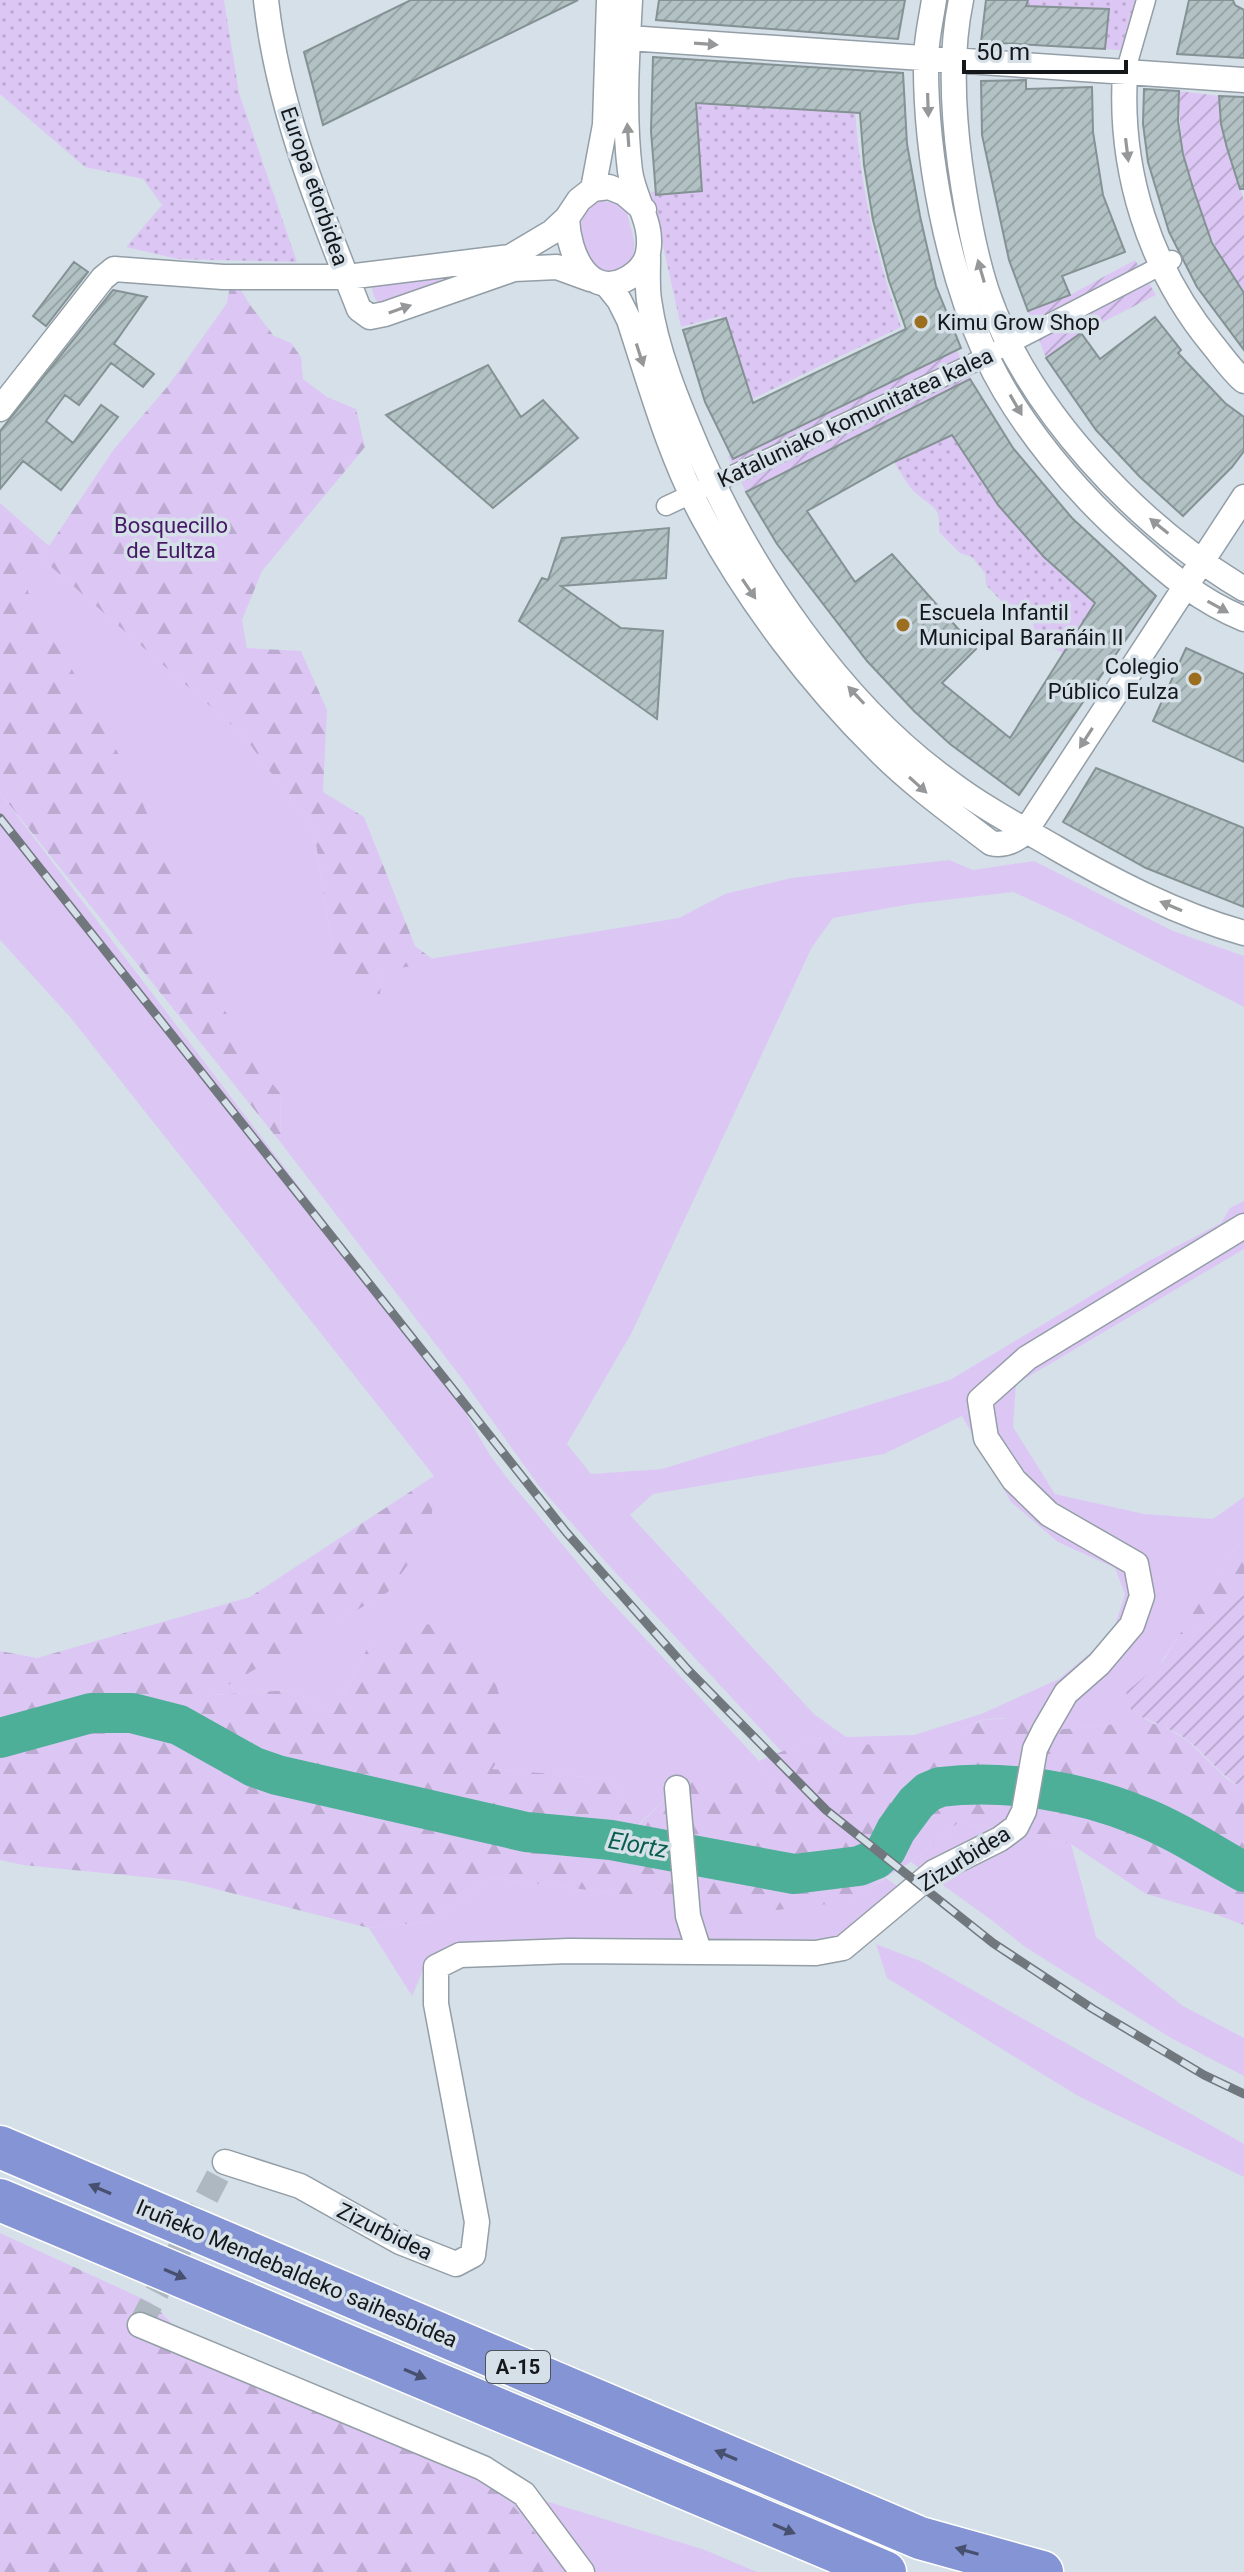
<svg xmlns="http://www.w3.org/2000/svg" width="1244" height="2572" viewBox="0 0 1244 2572" font-family="Roboto,sans-serif">
	<defs>
		<pattern id="forest-firs" width="22" height="20" patternUnits="userSpaceOnUse" patternTransform="scale(2)"><rect width="22" height="20" fill="#dcc7f4"/><path d="M5 1l3.5 6h-7zM16 11l3.5 6h-7z" fill="#bcaad1"/></pattern>
		<pattern id="park-dots" width="8" height="8" patternUnits="userSpaceOnUse" patternTransform="scale(2)"><rect width="8" height="8" fill="#dcc7f4"/><path d="M2 2h.1M6 6h.1" fill="none" stroke="#bcaad1" stroke-width="1.8" stroke-linecap="round"/></pattern>
		<pattern id="garden-furrows" width="10" height="10" patternUnits="userSpaceOnUse" patternTransform="scale(2)"><rect width="10" height="10" fill="#dcc7f4"/><path d="M-1 1l2-2M0 10L10 0M9 11l2-2" fill="none" stroke="#bcaad1"/></pattern>
		<pattern id="building-hatch" width="6" height="6" patternUnits="userSpaceOnUse" patternTransform="scale(2)"><rect width="6" height="6" fill="#b2c1c3"/><path d="M-1 1l2-2M0 6l6-6M5 7l2-2" fill="none" stroke="#98a5a7"/></pattern>
	</defs>
	<rect width="100%" height="100%" fill="#d5e0e9"/>
	<path fill="#dcc7f4" fill-rule="evenodd" d="M601 201C609 202 619 202 625 209 628 214 629 223 631 228 640 257 631 275 598 271 584 254 579 235 582 213L592 203Z
		M497 265 385 308C376 302 373 298 372 286L380 278Z
		M40 557 243 735 314 831 334 958 380 995 382 970 435 958 679 918 725 894 791 878 949 860 973 870 1034 861 1173 931 1244 956V1007L1072 919 1013 892 911 904 833 918 812 947 631 1334 567 1444 591 1474 662 1469 950 1380 1147 1262 1221 1223 1230 1208 1244 1201V1249L1016 1384 1013 1427 1055 1494 1144 1514 1213 1519 1244 1497V1542L1234 1548 1197 1609 1157 1668 1127 1692 1132 1712 1155 1724H1116L1044 1731 1003 1718 981 1720 937 1741 882 1747 815 1738 782 1752 604 1560 539 1486 460 1376 281 1143 280 1093 243 1052 32 612 21 575ZM962 1416 1011 1502 1058 1542 1115 1568 1125 1594 1112 1635 1059 1679 981 1714 914 1735 846 1737 814 1714 630 1515 653 1494 884 1454Z
		M0 793 446 1380 490 1455 507 1478 602 1592 759 1761 779 1797 677 1788 638 1825 611 1779 491 1769 370 1643 334 1713 291 1690 209 1695 388 1592 434 1476 70 1017 0 940Z
		M959 1822 1071 1844 1096 1937 1183 2006 1244 2038V2076L1171 2038 1025 1947 994 1922 911 1862Z
		M491 1878 612 1893 844 1902 886 1878 904 1891 841 1936 781 1943 644 1939 477 1941 428 1958 412 1996 369 1928 433 1921Z
		M876 1944 923 1962 1244 2144V2177L1078 2096 887 1978Z
		M497 2486 705 2550 757 2572H567Z"/>
	<path fill="url(#forest-firs)" d="M230 285H238L250 305 274 336 291 343 301 357 303 379 327 397 356 409 365 447 262 571 242 620 247 648 301 651 327 710 323 792 364 817 415 946 438 963 382 970 380 995 359 1000 334 958 314 831 243 735 40 557 23 576 35 613 70 666 134 782 177 887 202 959 227 1015 246 1052 280 1093 281 1143 0 793V503L49 546 114 449 168 386 227 303Z
		M434 1476 431 1533 388 1592 211 1695 291 1690 334 1713 370 1643 429 1624 487 1653 512 1740 492 1769 611 1779 639 1825 677 1788 707 1774 778 1796 759 1761 815 1738 881 1746 936 1740 983 1720 1012 1718 1044 1731 1116 1724H1160L1188 1741 1228 1780 1244 1789V1925L1215 1914 1146 1894 1071 1844 959 1822 911 1862 845 1902 734 1915 612 1893 491 1878 433 1921 369 1928 184 1881 23 1865 0 1860V1651L37 1658 250 1597Z
		M1244 1542V1595L1200 1628 1161 1664 1234 1548Z
		M0 2233 152 2303 208 2361 497 2486 567 2572H0Z"/>
	<path fill="url(#park-dots)" d="M0 0H224L239 93 297 262 178 259 126 247 162 205 143 179 85 167 0 94Z
		M1028 0H1152L1142 52 1105 49 1109 9 1026 6Z
		M691 100 855 111C861 189 875 253 901 327L748 401 721 316 681 327 651 192 697 188Z
		M952 435 998 505 1044 557 1095 603 1063 653 1036 639 1032 619 1019 607 1005 605 986 585 985 573 972 557 960 553 939 532C941 508 934 508 918 495 908 488 901 472 894 462Z"/>
	<path fill="url(#garden-furrows)" d="M1179 91 1219 96 1221 124 1244 201V293C1202 234 1178 164 1179 91Z
		M1135 260 1156 295 1081 333 1046 358 1028 311 1070 295Z
		M955 346 970 379 746 492 728 456Z
		M1244 1595V1789C1222 1777 1209 1758 1190 1742 1173 1729 1151 1721 1132 1713L1126 1692C1166 1661 1201 1622 1244 1595Z"/>
	<g fill="none" stroke-linecap="round" stroke-linejoin="round">
		<path stroke="#4daf98" stroke-width="40" d="M0 1738 91 1713H132L179 1725 254 1767 277 1775 526 1832 611 1840 794 1874 859 1866 876 1859 886 1850 896 1830 916 1803 928 1792 940 1787C1005 1779 1080 1791 1140 1816 1176 1830 1210 1853 1244 1872"/>
	</g>
	<path fill="url(#building-hatch)" stroke="#849294" stroke-width="2" fill-rule="evenodd" d="M411 0H578L323 125 304 52Z
		M659 0H905L898 39 656 20Z
		M986 0H1028L1026 6 1109 9 1105 49 981 42Z
		M1189 0H1233L1235 5 1244 10V58L1177 54Z
		M653 57 903 73 907 144 920 216 936 286 961 348 733 459 705 402 683 330 726 318 753 403 906 329 889 281 873 220 864 165 860 113 696 103 702 191 656 195 651 131Z
		M1026 80V89L1092 87 1093 132 1103 195 1125 252 1062 276 1070 295 1028 311 1009 260 982 135 981 81Z
		M1144 89 1179 91 1178 121 1183 154 1193 188 1212 243 1244 293V350L1197 287 1169 232 1148 162 1143 124Z
		M1219 96 1244 97V189H1240L1227 148 1221 124Z
		M74 262 88 272 46 326 33 316Z
		M113 290 147 297 114 344 154 374 143 387 111 363 79 405 65 395 46 421 73 443 101 405 118 417 61 490 23 461 0 489V431Z
		M1155 317 1181 350 1178 353 1225 403 1244 417V451L1232 467 1183 516 1140 477 1096 430 1046 358 1081 333 1100 359Z
		M488 365 521 417 543 400 578 438 493 508 386 415Z
		M970 379 1013 448 1072 518 1156 596 1019 795 950 744 914 711 867 661 777 544 746 492ZM952 435 998 505 1044 557 1095 603 1010 738 942 683 976 649 892 554 855 582 807 511 894 462Z
		M669 528 666 578 561 586 621 628 663 631 657 719 519 621 542 578 548 580 562 538Z
		M1186 648 1244 674V762L1153 721Z
		M1096 768 1244 828V907L1146 868 1063 822Z"/>
	<g fill="none" stroke-linecap="round" stroke-linejoin="round">
		<path stroke="#aeb8c0" stroke-width="24" stroke-dasharray="24 12" stroke-linecap="butt" d="M140 2325 225 2162"/>
		<g stroke="#939ea6" stroke-width="21">
			<path id="pedestrian" d="M1125 73 1146 0
				M666 506 967 366 1172 260"/>
		</g>
		<g stroke="#939ea6" stroke-width="27">
			<path id="minor" d="M266 0C278 109 319 208 359 309L370 317 385 314 514 269 557 267 590 279
				M934 0C931 20 926 40 926 60 925 155 947 268 986 355 1017 423 1079 496 1135 544 1170 575 1200 601 1244 619
				M961 0C950 52 953 112 960 164 966 207 973 248 986 289 1026 409 1137 525 1244 589
				M628 38 1244 80
				M1125 73C1119 171 1149 267 1212 344 1222 356 1232 371 1244 381
				M593 189 605 125 609 0
				M567 218C568 254 589 302 630 277 639 271 646 264 648 253 654 223 634 200 630 171 623 114 627 57 630 0
				M648 258C648 272 647 286 649 300 656 351 678 403 698 450 750 570 841 704 948 781 982 807 1020 827 1056 848 1115 882 1179 915 1244 933
				M607 285 619 300 629 320C651 387 670 457 704 519 749 602 811 684 879 751 913 785 953 814 991 843 1004 846 1015 841 1025 832L1244 497
				M0 409 103 278 114 269 223 277H347L510 257 552 232 567 218 579 200 593 189 609 187 624 193 644 210
				M677 1788 688 1916 699 1951
				M225 2162 300 2186 400 2242 456 2264 473 2255 477 2222 436 2004V1967L460 1955 569 1951 816 1953 843 1948 934 1872 1000 1839 1016 1827 1024 1811 1035 1749 1044 1731 1066 1693 1099 1664 1132 1625 1142 1596 1136 1564 1049 1514 1014 1480 986 1438 980 1400 1027 1358 1244 1226
				M140 2325 483 2468 524 2494 582 2572"/>
		</g>
		<g stroke="#fff" stroke-width="45">
			<path id="motorway" d="M0 2147 920 2538 1042 2572
				M0 2200 885 2572"/>
		</g>
		<use href="#pedestrian" stroke="#fff" stroke-width="18"/>
		<use href="#minor" stroke="#fff" stroke-width="24"/>
		<use href="#motorway" stroke="#8594d4" stroke-width="42"/>
		<g stroke="#70777d" stroke-width="9">
			<path id="rail" d="M0 818 566 1532 688 1670 826 1810 993 1943 1093 2009 1204 2075 1244 2094"/>
		</g>
		<use href="#rail" stroke="#d5e0e9" stroke-width="6" stroke-dasharray="18" stroke-linecap="butt"/>
	</g>
	<defs><path id="oneway-solid" d="M-6-.8H1V-3.2L6.5 0L1 3.2V.8H-6Z" transform="scale(2)"/></defs>
	<g fill="#959798">
		<use href="#oneway-solid" transform="translate(706 44) rotate(4)"/>
		<use href="#oneway-solid" transform="translate(928 105) rotate(88)"/>
		<use href="#oneway-solid" transform="translate(628 135) rotate(-94)"/>
		<use href="#oneway-solid" transform="translate(1127 150) rotate(83)"/>
		<use href="#oneway-solid" transform="translate(981 271) rotate(-106)"/>
		<use href="#oneway-solid" transform="translate(400 309) rotate(-19)"/>
		<use href="#oneway-solid" transform="translate(640 355) rotate(72)"/>
		<use href="#oneway-solid" transform="translate(1016 405) rotate(60)"/>
		<use href="#oneway-solid" transform="translate(1159 526) rotate(-141)"/>
		<use href="#oneway-solid" transform="translate(749 589) rotate(56)"/>
		<use href="#oneway-solid" transform="translate(1218 607) rotate(29)"/>
		<use href="#oneway-solid" transform="translate(856 695) rotate(-133)"/>
		<use href="#oneway-solid" transform="translate(1086 738) rotate(123)"/>
		<use href="#oneway-solid" transform="translate(918 785) rotate(42)"/>
		<use href="#oneway-solid" transform="translate(1171 906) rotate(-157)"/>
	</g>
	<g fill="#47506e">
		<use href="#oneway-solid" transform="translate(100 2189) rotate(-157)"/>
		<use href="#oneway-solid" transform="translate(175 2274) rotate(23)"/>
		<use href="#oneway-solid" transform="translate(415 2374) rotate(23)"/>
		<use href="#oneway-solid" transform="translate(726 2455) rotate(-157)"/>
		<use href="#oneway-solid" transform="translate(784 2529) rotate(23)"/>
		<use href="#oneway-solid" transform="translate(967 2551) rotate(-164)"/>
	</g>
	<g fill="#9c6f20" stroke="#d5e0e9" stroke-width="3">
		<circle cx="921" cy="322" r="8"/>
		<circle cx="903" cy="625" r="8"/>
		<circle cx="1195" cy="679" r="8"/>
	</g>
	<g text-anchor="middle" stroke-width="7" stroke-linejoin="round" paint-order="stroke">
		<rect fill="#d5e0e9" stroke="#4e5459" stroke-width="2" x="486" y="2351" width="64" height="32" rx="6"/>
		<g font-size="20" font-weight="bold" fill="#14181b">
			<text x="518" y="2374">A-15</text>
		</g>
		<g font-size="22" fill="#14181b" stroke="#d5e0e9">
			<text transform="translate(315 186) rotate(71)" y="8">Europa etorbidea</text>
			<text transform="translate(855 417) rotate(-25)" y="8">Kataluniako komunitatea kalea</text>
			<text transform="translate(964 1858) rotate(-32)" y="8">Zizurbidea</text>
			<text transform="translate(385 2231) rotate(26)" y="8">Zizurbidea</text>
			<text transform="translate(297 2273) rotate(23)" y="8">Iruñeko Mendebaldeko saihesbidea</text>
		</g>
		<g font-size="22" fill="#14181b" stroke="#d5e0e9" text-anchor="start">
			<text x="937" y="330">Kimu Grow Shop</text>
			<text x="919" y="620">Escuela Infantil<tspan x="919" dy="25">Municipal Barañáin II</tspan></text>
			<text x="1179" y="674" text-anchor="end">Colegio<tspan x="1179" dy="25">Público Eulza</tspan></text>
		</g>
		<g font-size="22" fill="#451966" stroke="#d5e0e9">
			<text x="171" y="533">Bosquecillo<tspan x="171" dy="25">de Eultza</tspan></text>
		</g>
		<g font-size="24" font-style="italic" fill="#095d4d" stroke="#d5e0e9">
			<text transform="translate(638 1845) rotate(10)" y="8">Elortz</text>
		</g>
	</g>
	<path d="M964 60v12h162v-12" fill="none" stroke="#14181b" stroke-width="4"/>
	<text x="976" y="60" font-size="24" fill="#14181b" stroke="#d5e0e9" stroke-width="6" paint-order="stroke">50 m</text>
</svg>
